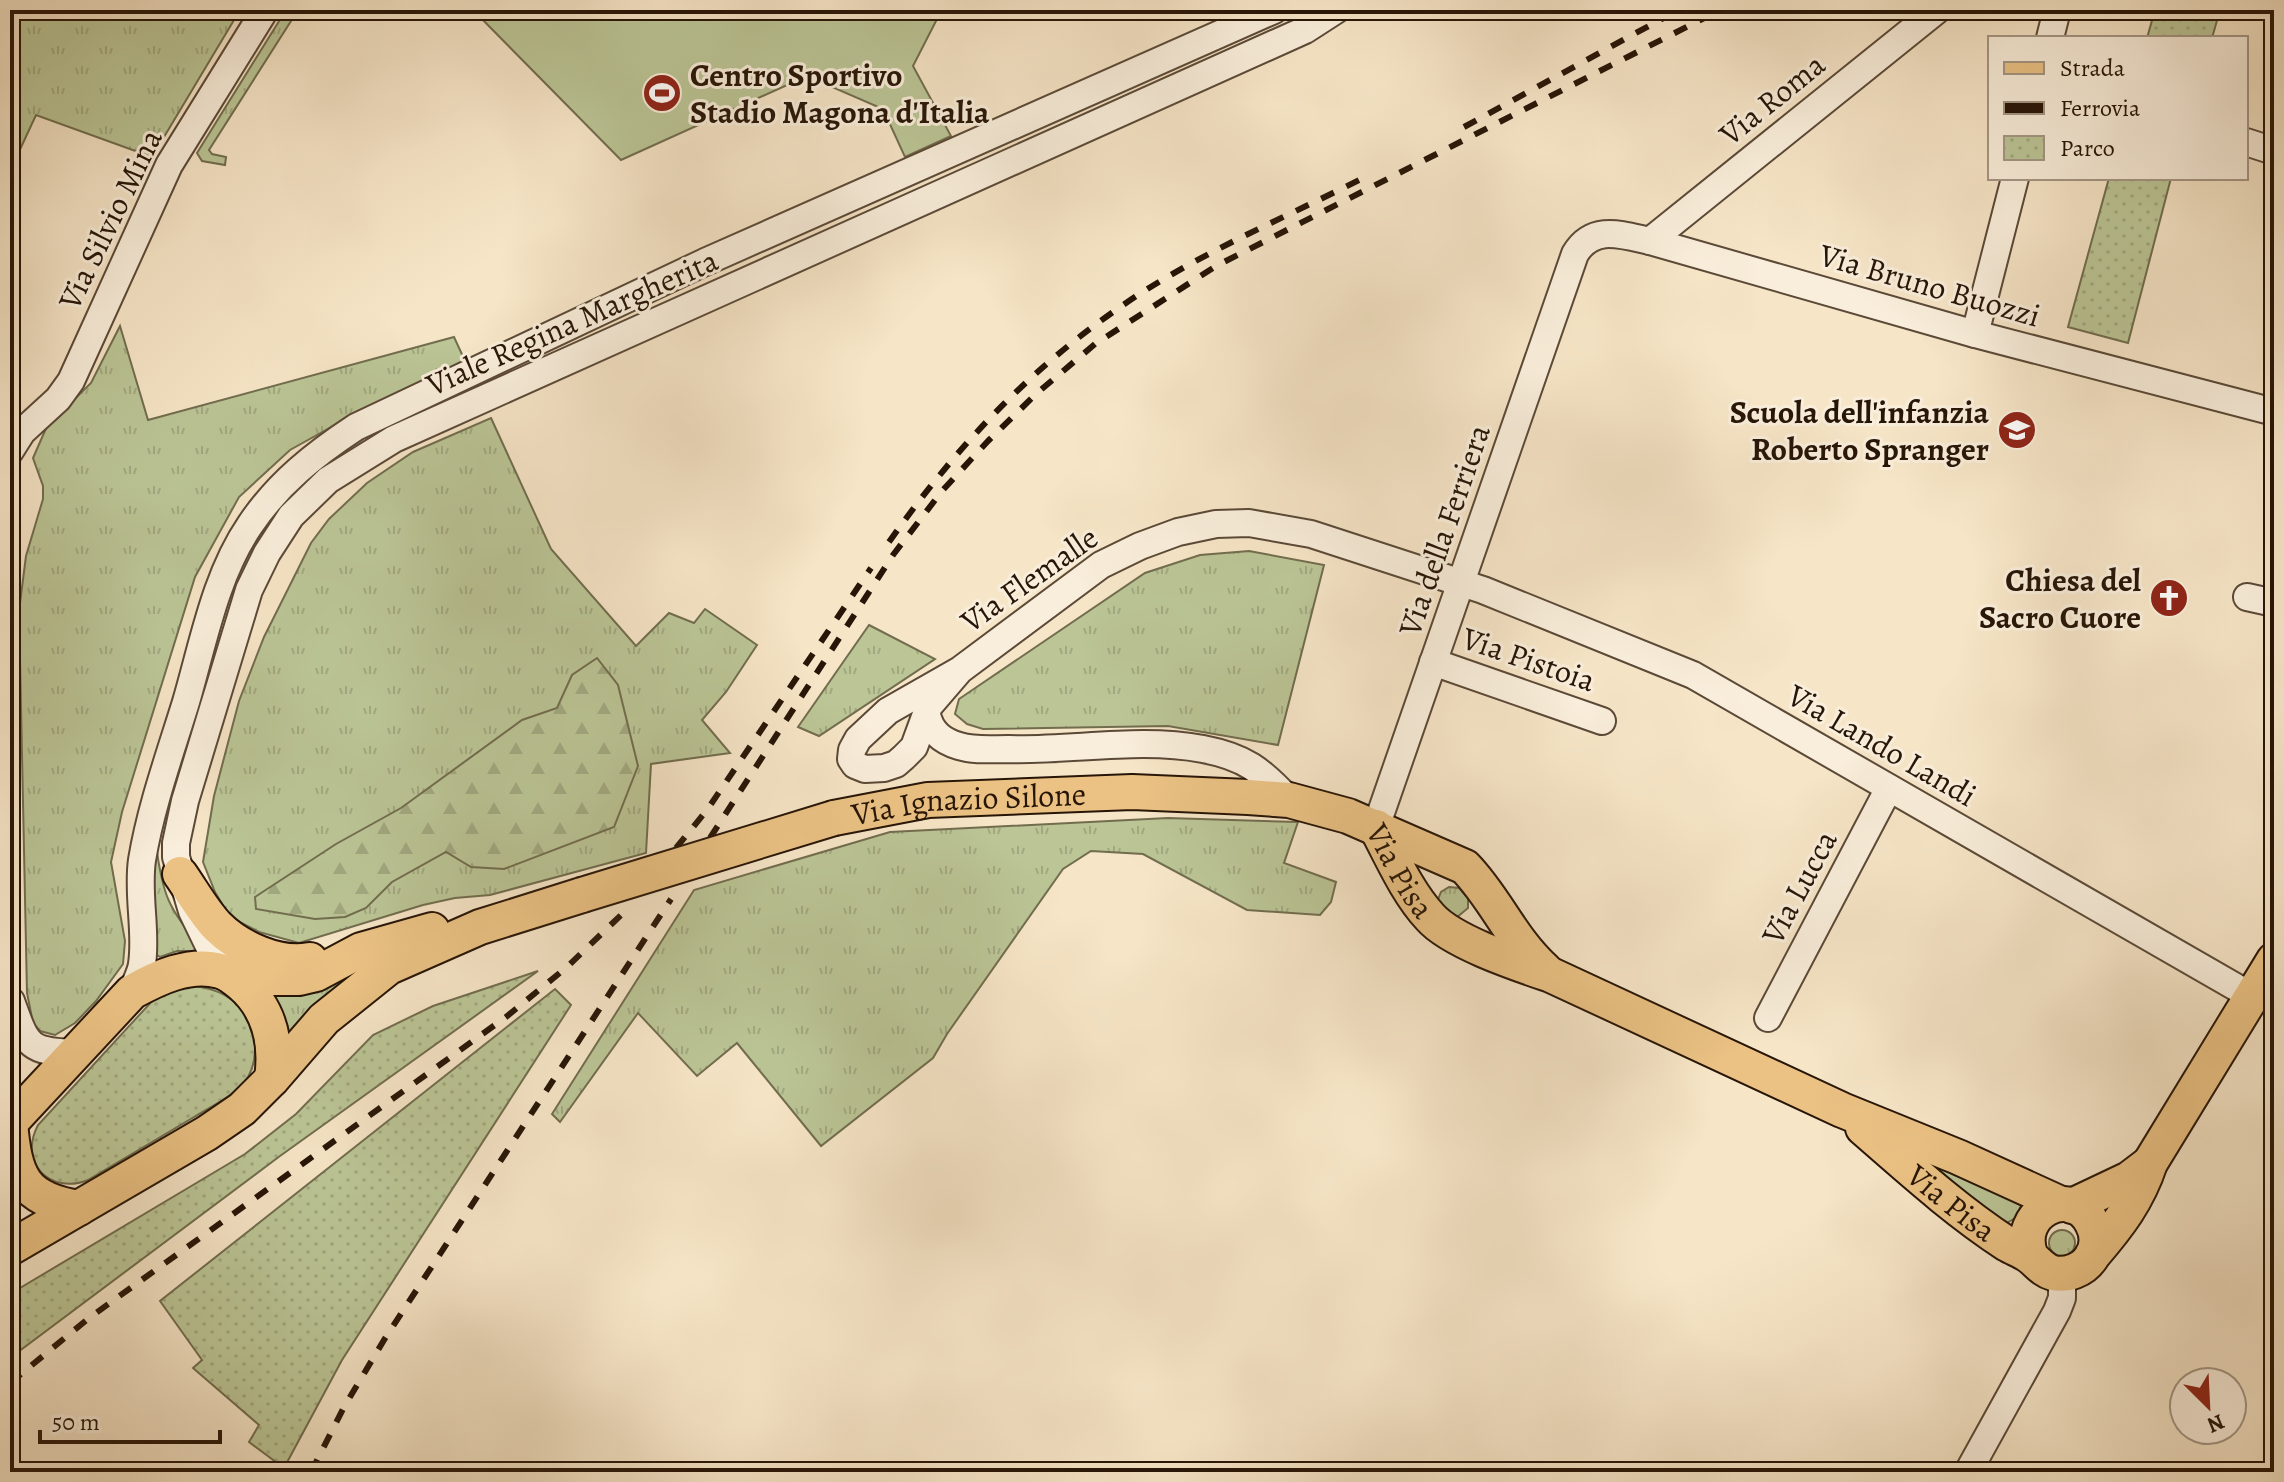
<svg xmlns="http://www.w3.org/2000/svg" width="2284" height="1482" font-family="Alegreya,serif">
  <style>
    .grass { fill: url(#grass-tufts); stroke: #716d4e; stroke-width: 2 }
    .forest { fill: url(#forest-firs); stroke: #716d4e; stroke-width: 2 }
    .park { fill: url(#park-dots); stroke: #716d4e; stroke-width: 2 }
    .pitch { fill: #bbc596; stroke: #716d4e; stroke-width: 2 }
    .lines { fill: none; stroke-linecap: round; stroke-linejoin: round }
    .minor-casing { stroke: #5b4937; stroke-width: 30 }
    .major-casing { stroke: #271507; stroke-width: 38 }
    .minor { stroke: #f9eedb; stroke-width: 26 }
    .major { stroke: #ebc284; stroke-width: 34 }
    .rail { stroke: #271507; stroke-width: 6; stroke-dasharray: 14 14; stroke-linecap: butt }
    .major-bridge-casing { stroke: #271507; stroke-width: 38; stroke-linecap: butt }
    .major-bridge { stroke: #ebc284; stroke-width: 34 }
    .labels { text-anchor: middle; stroke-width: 6; stroke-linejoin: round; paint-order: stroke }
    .poi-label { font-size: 32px; font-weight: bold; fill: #271507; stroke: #f9eedb; text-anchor: end }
    .street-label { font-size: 32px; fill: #271507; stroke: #f9eedb }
  </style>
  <defs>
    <pattern id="grass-tufts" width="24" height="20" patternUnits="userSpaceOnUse" patternTransform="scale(2)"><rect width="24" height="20" fill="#bbc596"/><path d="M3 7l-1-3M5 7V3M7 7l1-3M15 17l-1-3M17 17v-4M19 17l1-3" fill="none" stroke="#a1a880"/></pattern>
    <pattern id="forest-firs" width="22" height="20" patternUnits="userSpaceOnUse" patternTransform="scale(2)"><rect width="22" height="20" fill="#bbc596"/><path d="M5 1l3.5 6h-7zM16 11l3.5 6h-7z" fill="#a1a880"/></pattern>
    <pattern id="park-dots" width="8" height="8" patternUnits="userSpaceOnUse" patternTransform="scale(2)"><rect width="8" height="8" fill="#bbc596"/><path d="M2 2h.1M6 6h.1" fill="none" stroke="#a1a880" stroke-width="1.8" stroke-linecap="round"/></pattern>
  </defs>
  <rect width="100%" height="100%" fill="#f6e5c7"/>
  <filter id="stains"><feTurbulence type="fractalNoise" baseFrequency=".0025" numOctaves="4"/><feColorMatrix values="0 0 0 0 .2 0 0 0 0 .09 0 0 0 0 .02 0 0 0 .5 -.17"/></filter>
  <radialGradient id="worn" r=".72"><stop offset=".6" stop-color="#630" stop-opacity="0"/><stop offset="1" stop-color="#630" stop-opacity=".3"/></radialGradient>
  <!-- grass -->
  <g class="grass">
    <polygon points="10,10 240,10 152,157 36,115 10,171"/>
    <polygon points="286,10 298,10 209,150 212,154 226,157 225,165 202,161 197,153"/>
    <polygon points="120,326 148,420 454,337 466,363 364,409 290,450 239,497 195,577 122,812 111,862 125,941 123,964 96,1001 75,1023 55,1035 40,1031 33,1023 27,993 19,611 26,556 43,499 43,486 33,458 47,426 91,383"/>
    <polygon points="491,418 551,549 636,646 669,613 694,623 705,609 757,645 726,692 702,720 730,753 651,764 646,853 490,895 455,898 423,905 299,943 259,932 230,917 215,892 203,862 214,796 239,701 264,637 311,543 329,519 367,483 413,452"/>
    <polygon points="1249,551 1324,565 1278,745 1168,726 983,729 967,724 955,714 959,699 1145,573 1200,555"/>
    <polygon points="869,625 935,659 819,736 798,727"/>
    <polygon points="1168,818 1298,822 1284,863 1336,882 1331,902 1320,915 1247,910 1143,854 1091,851 1063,869 947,1034 933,1058 821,1146 737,1043 697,1076 638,1013 560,1122 552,1114 694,890 890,832"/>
    <path d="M156,844C162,893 168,909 201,947L200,951H177L160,957L157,955L151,886Z"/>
    <polygon points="1449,887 1459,888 1468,898 1468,908 1456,918 1437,902 1441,892"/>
    <polygon points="349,970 356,975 292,1037 288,1034 283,1016 272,992"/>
    <polygon points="1902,1146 2022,1202 2017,1217 2005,1224"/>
    <circle cx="2062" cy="1243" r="13"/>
  </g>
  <!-- forest -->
  <polygon class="forest" points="597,658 618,685 638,766 614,827 504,869 471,867 446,852 392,882 366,908 345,917 315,919 256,909 255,897 336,844 401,808 522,720 557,708 572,675"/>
  <!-- park -->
  <g class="park">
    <polygon points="2155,10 2220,10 2212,38 2147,38"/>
    <polygon points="2109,178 2171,178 2128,343 2068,327"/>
    <polygon points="538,971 280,1156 10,1358 10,1294 245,1154 296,1114 373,1035 433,1006"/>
    <path d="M193,986C216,988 236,997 248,1019C258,1037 258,1066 244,1083C232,1097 210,1107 194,1117C159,1138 123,1159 88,1180C50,1195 18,1163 38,1125L154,999L179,988Z"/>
    <polygon points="555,989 571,1005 342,1360 284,1468 249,1442 259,1425 193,1368 202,1360 160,1301"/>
  </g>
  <!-- pitch -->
  <polygon class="pitch" points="473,10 953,10 938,17 913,66 951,136 905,157 883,109 807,76 621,160"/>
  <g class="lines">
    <defs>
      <g id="minor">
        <polyline points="2050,38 2057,10"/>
        <polyline points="2246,142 2274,151"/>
        <polyline points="1650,241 1937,10"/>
        <polyline points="1975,334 2015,178"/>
        <polyline points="10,451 22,432 58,399 71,381 169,165 265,10"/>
        <polyline points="2247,597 2274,603"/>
        <polyline points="1433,662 1602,721"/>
        <polyline points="960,670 929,706 914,747 904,757 896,764 884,768 865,769 855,765 851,759 852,750 858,739 888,711 960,670 1101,565 1140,546 1178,532 1216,524 1249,523 1311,534 1483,590 1693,675 2253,997"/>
        <path d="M927,715C931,732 942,741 959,746C975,751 992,749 1008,749C1073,751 1139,737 1203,749C1245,757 1261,770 1289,800"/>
        <path d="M1376,827L1575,254C1593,224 1622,235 1650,241L1975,334L2274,412"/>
        <polyline points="221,971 192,911 176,857 176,843 185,801 249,590 267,553 291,516 328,480 394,439 1305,30 1336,10"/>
        <path d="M132,992C135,983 141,973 142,964C147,932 137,894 142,860C151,806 170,754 186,702C203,644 215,576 250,525C278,483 315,454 356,427L705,262L1274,10"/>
        <path d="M11,1001C27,1045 27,1052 76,1053"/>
        <polyline points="1768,1018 1889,788"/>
        <polyline points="1968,1472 2057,1311 2062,1298 2062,1274"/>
      </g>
      <g id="major">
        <path id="s1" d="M834,818L928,800L1132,792L1248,797L1289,800L1348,816L1465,867C1496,899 1510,938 1545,970"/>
        <path id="s2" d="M1376,827C1392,857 1407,892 1430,917C1452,942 1519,964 1551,975L1842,1110L1958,1157L2061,1204"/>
        <path d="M180,874C192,891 203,911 217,926C239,948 278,966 310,960"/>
        <polyline points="234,978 299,978 316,974 361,950 432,930"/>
        <path d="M10,1123L132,992C157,978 190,962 220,971C228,973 235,979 241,984C270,1009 277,1043 272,1079"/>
        <path d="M10,1123C15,1176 22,1199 79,1208"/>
        <path id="s3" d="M1863,1128C1909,1168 1955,1210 2007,1244C2014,1248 2022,1251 2028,1255C2037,1261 2042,1270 2053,1273C2067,1276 2083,1270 2091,1258C2098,1247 2098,1234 2092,1223C2072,1183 2013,1212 2031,1257"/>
        <polyline points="2072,1206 2129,1179 2150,1163"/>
        <polyline points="10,1248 207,1133 242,1109 272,1079 324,1019 389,967 480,927 582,895"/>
        <path d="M2092,1256C2118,1226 2138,1200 2150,1163L2274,960"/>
      </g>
    </defs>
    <!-- minor casing -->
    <use href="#minor" class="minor-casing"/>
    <!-- major casing -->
    <use href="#major" class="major-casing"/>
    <!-- minor -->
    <use href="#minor" class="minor"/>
    <!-- major -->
    <use href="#major" class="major"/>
    <!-- rail -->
    <g class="rail">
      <polyline points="1464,127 1678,10"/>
      <path d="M889,542C956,447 1030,368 1126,303C1201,252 1287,217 1367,176"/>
      <polyline points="710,838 893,555 942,491 988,441 1036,394 1095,344 1216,266 1720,10"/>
      <polyline points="676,848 707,810 871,568"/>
      <polyline points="10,1383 89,1318 506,1017 567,967 621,915"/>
      <polyline points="311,1472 344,1407 384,1340 671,899"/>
    </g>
    <defs>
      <polyline id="major-bridge" points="582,895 834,818"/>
    </defs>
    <!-- major-bridge casing -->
    <use href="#major-bridge" class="major-bridge-casing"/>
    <!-- major-bridge -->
    <use href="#major-bridge" class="major-bridge"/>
  </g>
  <!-- icons -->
  <defs>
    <symbol id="stadium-disc" viewBox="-11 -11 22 22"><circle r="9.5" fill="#8f2418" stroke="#f9eedb"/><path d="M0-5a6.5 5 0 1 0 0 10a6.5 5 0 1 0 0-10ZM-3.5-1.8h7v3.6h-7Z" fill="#fff"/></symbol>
    <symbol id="school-disc" viewBox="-11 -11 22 22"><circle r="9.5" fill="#8f2418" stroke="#f9eedb"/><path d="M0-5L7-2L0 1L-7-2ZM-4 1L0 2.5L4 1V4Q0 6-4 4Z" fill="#fff"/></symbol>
    <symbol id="church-disc" viewBox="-11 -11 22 22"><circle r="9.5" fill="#8f2418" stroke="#f9eedb"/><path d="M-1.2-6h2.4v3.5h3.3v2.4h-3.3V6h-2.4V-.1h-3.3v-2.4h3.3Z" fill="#fff"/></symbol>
  </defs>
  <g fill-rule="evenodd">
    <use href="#stadium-disc" x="640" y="71" width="44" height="44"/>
    <use href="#school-disc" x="1995" y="408" width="44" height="44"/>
    <use href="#church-disc" x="2147" y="576" width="44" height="44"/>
  </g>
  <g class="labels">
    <!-- poi labels -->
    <g class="poi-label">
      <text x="690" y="86" text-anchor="start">Centro Sportivo<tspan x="690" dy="37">Stadio Magona d'Italia</tspan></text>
      <text x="1989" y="423">Scuola dell'infanzia<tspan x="1989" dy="37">Roberto Spranger</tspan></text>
      <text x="2141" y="591">Chiesa del<tspan x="2141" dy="37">Sacro Cuore</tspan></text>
    </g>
    <!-- street labels -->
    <g class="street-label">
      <text transform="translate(1772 99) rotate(-39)" y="11">Via Roma</text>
      <text transform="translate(110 219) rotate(-64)" y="11">Via Silvio Mina</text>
      <text transform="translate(1930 285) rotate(16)" y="11">Via Bruno Buozzi</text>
      <text transform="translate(572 322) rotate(-24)" y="11">Viale Regina Margherita</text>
      <text transform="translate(1444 530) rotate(-71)" y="11">Via della Ferriera</text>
      <text transform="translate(1029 579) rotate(-35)" y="11">Via Flemalle</text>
      <text transform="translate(1529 659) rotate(19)" y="11">Via Pistoia</text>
      <text transform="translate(1882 745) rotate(30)" y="11">Via Lando Landi</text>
      <text dy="11" stroke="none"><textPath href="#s1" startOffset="136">Via Ignazio Silone</textPath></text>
      <text dy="11" stroke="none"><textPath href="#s2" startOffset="50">Via Pisa</textPath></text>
      <text transform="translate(1799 887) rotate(-62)" y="11">Via Lucca</text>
      <text dy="11" stroke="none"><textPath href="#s3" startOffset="116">Via Pisa</textPath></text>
    </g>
  </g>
  <!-- margin -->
  <rect width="2284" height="1482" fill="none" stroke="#f6e5c7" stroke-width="40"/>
  <rect x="12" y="12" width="2260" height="1458" fill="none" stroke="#271507" stroke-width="4"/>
  <rect x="20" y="20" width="2244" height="1442" fill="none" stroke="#271507" stroke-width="2"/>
  <!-- legend -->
  <rect x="1988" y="36" width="260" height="144" fill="#f9eedb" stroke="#a59786" stroke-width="2"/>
  <rect x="2004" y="62" width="40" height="12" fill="#ebc284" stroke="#a59786" stroke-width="2"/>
  <text x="2060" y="76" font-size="24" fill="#271507">Strada</text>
  <rect x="2004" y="102" width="40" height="12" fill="#271507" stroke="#a59786" stroke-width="2"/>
  <text x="2060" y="116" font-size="24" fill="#271507">Ferrovia</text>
  <rect x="2004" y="136" width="40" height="24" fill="url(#park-dots)" stroke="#a59786" stroke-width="2"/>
  <text x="2060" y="156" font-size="24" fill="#271507">Parco</text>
  <!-- north arrow -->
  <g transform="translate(2208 1406) rotate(156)"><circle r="38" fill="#f9eedb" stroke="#a59786" stroke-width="2"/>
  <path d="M0-6L14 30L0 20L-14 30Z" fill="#8f2418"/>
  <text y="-12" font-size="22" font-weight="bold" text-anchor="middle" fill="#271507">N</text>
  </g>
  <!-- scale -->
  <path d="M40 1430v12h180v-12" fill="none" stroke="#271507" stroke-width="4"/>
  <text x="52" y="1430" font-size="24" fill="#271507" stroke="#f9eedb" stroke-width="6" paint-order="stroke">50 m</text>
  <rect width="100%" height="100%" filter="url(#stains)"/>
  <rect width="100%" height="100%" fill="url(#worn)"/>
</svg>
